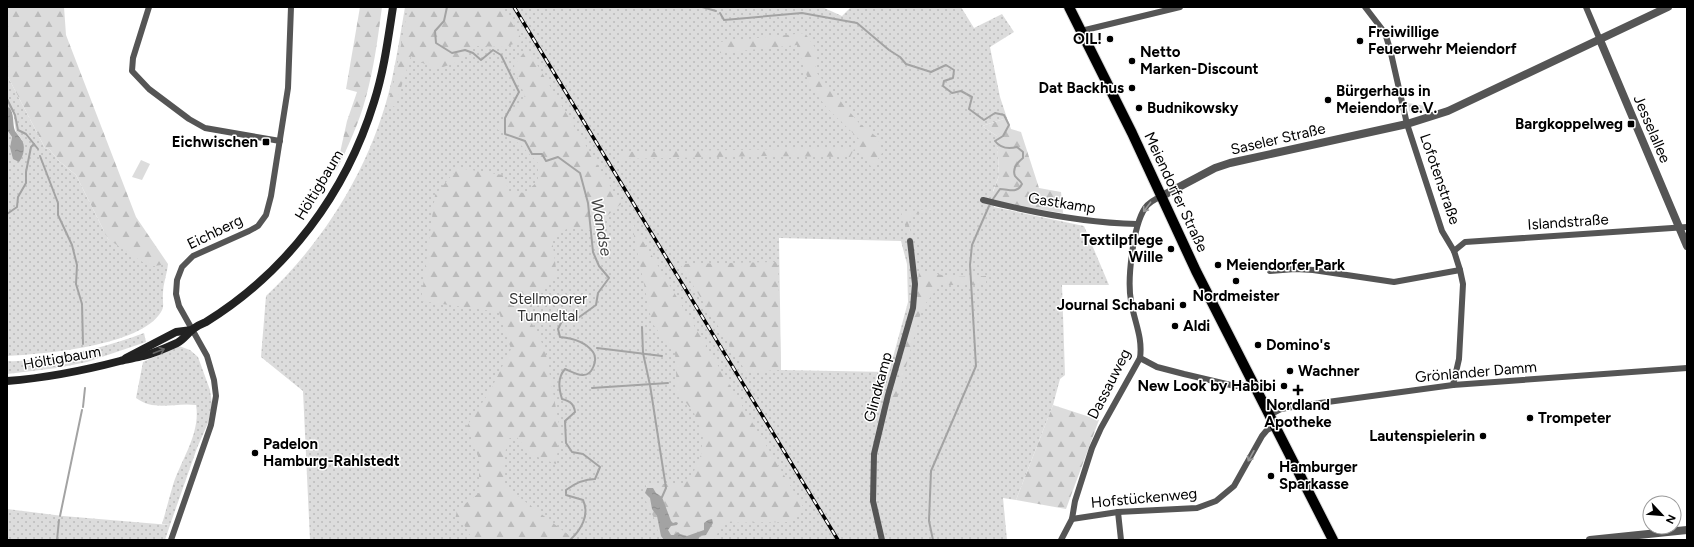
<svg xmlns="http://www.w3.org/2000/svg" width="1694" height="547" font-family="Figtree,sans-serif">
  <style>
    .green { fill: url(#green-dots); fill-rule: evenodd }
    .forest { fill: url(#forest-firs) }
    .pitch { fill: #dcdcdc }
    .water { fill: url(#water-ripples) }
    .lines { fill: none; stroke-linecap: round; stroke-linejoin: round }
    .stream { stroke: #a3a3a3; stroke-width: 2 }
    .primary-casing { stroke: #dbdbdb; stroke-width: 12 }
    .minor { stroke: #555; stroke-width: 6 }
    .tertiary { stroke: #555; stroke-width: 8 }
    .secondary { stroke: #222; stroke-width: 8 }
    .primary { stroke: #000; stroke-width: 10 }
    .rail-casing { stroke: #000; stroke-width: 3.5 }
    .rail { stroke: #fff; stroke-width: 2; stroke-dasharray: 6; stroke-linecap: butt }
    .oneway { stroke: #999 }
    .oneway2 { stroke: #646464 }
    .poi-dot { fill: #000; stroke: #fff; stroke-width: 1.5 }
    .labels { text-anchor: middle; stroke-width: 3; stroke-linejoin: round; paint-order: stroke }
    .poi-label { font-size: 15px; font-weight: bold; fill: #000; stroke: #fff; text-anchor: start }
    .street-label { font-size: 15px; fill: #000; stroke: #fff }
    .park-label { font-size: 15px; fill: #333; stroke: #fff }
    .water-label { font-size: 16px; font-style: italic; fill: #444; stroke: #fff }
  </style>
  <defs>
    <pattern id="green-dots" width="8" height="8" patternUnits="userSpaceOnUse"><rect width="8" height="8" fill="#dcdcdc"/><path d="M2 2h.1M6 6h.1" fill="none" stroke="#bbb" stroke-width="1.8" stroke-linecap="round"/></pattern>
    <pattern id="forest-firs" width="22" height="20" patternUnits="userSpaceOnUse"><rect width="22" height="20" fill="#dcdcdc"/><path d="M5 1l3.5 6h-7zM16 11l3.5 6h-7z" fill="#bbb"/></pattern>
    <pattern id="water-ripples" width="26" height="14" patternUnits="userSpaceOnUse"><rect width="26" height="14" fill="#a3a3a3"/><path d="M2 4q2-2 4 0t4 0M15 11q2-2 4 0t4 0" fill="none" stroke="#8b8b8b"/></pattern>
  </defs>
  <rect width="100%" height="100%" fill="#fff"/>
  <!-- green -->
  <g class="green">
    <path d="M405,7H822L842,16L851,7H961L974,28L1002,14L1014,32L990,47L1000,97L1007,118L982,126L997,136L999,176L993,191L994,207L1084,226L1109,285H1062L1065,375L1060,379L1053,405L1016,500L1003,498L1007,540H310L303,391L261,357L266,296C327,239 374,161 392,79C397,55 401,31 405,7ZM779,238L901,241L907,264L908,302L889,372L781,370Z"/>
    <path d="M7,75L45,148L49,149L59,161L76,175L108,239L165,264H168C167,274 163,284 163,294C162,301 165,306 161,312C141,346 44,354 7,356V130L12,137L10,147L22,140L16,132L13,112L9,108L7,109Z"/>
    <polygon points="1408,103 1426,106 1429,110 1413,114 1409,111"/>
    <path d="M144,333L146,342L87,362L57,368L7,374V361C22,362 36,359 50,357C83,352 113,345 144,333Z"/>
    <path d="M179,346L190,350L198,357L210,390L212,404L208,423L197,448L170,525L162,524C166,511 169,498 173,485C181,460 201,433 196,405C175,402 155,412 136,398L143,362Z"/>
    <polygon points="7,509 63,516 170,525 165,540 7,540"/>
  </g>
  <!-- forest -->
  <g class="forest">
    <polygon points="7,7 64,7 66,35 136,217 168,264 154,266 147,265 108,239 76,175 59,161 49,149 45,148 7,75"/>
    <path d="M360,7H382C378,37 374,68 366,97C359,123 348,147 336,171L347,121L357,92L346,89Z"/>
    <polygon points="408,7 502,7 523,41 504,47 475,46 457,62 435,70 411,56 395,107 388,103 395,78"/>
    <polygon points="805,33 816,49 816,72 859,123 878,138 882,153 872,168 863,155 854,149 850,157 768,156 621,159 619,152 840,148 854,149 859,139 827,108 810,86 797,45 720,53 720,42"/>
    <polygon points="527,48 621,204 590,230 568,228 552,239 557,276 533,297 530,320 545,349 560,430 556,464 530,454 516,436 508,439 503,464 505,486 575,540 473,540 463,523 455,520 457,510 479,493 479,459 467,426 490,391 511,349 499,312 421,301 435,195 458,168 503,175 509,191 525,193 538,181 538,163 520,144 497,129 525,96 513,67"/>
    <polygon points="1007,118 1011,129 1021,132 1039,188 1061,192 1063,213 1016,206 990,200 999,176 997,136 982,126"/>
    <polygon points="938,208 907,217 912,238 908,236 901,212"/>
    <polygon points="631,221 805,510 788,522 723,523 714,540 660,540 655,520 643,495 644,488 647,484 672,484 681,485 687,481 694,471 701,455 703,436 694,413 677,391 675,353 652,323"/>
    <polygon points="778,262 781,370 746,372 680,264"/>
    <polygon points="919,270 951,277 986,276 986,285 940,285 922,308 896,403 889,406 916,308"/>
    <polygon points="1053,405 1099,420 1066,509 1016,500"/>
  </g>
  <!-- pitch -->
  <polygon class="pitch" points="141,160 150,164 142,180 132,177"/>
  <!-- water -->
  <g class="water">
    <path d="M9,107C15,114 12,123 15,131C17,134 19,136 21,139C26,145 24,156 19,162L13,159L10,147L12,137L7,130V109Z"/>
    <polygon points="647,488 653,488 656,493 662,497 671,521 673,523 676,522 678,523 677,525 671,526 668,530 671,535 674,535 678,532 680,534 687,536 704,530 704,523 708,520 712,519 713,523 706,535 700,536 698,540 664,540 661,536 657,516 652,509 650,498 645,493"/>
  </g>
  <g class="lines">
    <!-- stream -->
    <g class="stream">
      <path d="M447,7L444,21L435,31L436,43L452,53L465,50L473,53L481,60L493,50L501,55L519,92L505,118V134L525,141L532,154H542L546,161L558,157L580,173L588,203L593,252L599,266L609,278L598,293L596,305L578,318L565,315L558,329L560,337C571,338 585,341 593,352C598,359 593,376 582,375C577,375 570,371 565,369C557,378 559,389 562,399C570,401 574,404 575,412L565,421L566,443L572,452L583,454L600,467L595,479C585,479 574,484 566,490V495L583,500C590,515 581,530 570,540"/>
      <polyline points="702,7 716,11"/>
      <path d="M720,13L724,20L802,13L857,23L889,50L900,57L906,64L931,72L946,65L954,70L953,78L944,81L943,86L952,93L961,91L972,97L969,109L984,120L995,113L1004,115L1009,125L1003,136L995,141C1001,149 1009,149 1017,147L1023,152V158C1018,162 1012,169 1015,176C1017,179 1021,181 1022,184C1017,194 1009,189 1000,189L993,199"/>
      <polyline points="7,99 15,115 18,130 26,134 38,149"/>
      <polyline points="40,156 58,203 58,215 72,245 77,265 76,284 82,304 83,344"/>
      <polyline points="7,214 17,207 18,197 26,183 26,172 31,147 34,144"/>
      <polyline points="642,327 643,353 650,385 666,488 662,497"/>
      <polyline points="597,348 662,356"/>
      <polyline points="592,388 668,383"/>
      <polyline points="83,407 85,388"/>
      <polyline points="60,516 82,410"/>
      <polyline points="57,540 59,520"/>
      <polyline points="933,540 929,521 931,471 976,366 970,265 972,245 989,206"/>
    </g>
    <defs>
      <polyline id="primary" points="1069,7 1132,133 1196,271 1333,540"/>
    </defs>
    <!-- primary casing -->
    <use href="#primary" class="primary-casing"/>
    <!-- minor -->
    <g class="minor">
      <polyline points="149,7 133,58 132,71 149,89 189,119 205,128 280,141"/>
      <polyline points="1365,7 1385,33 1390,49 1407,124 1442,231 1454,251 1460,270 1463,284 1459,359 1453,385"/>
      <polyline points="1586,7 1600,40"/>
      <polyline points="1081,31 1180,7"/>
      <path d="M983,200C1034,213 1085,223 1137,224"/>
      <polyline points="1454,251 1465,242 1687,227"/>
      <polyline points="1270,271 1295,269 1313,270 1394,282 1460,270"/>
      <polyline points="1140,358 1157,367 1184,374 1235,386 1254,384"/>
      <polyline points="1269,415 1281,409 1298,406 1453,385 1687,368"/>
      <polyline points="1118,512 1121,540"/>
      <polyline points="1072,519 1118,512 1197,508 1216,501 1234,486 1262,436 1267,430 1275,426"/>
      <polyline points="171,540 211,425 216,396 214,380 207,356 179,306 176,294 177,280 182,267 193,256 249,231 258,226 266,215 271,196 288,88 291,7"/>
      <polyline points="882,540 873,501 874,454 888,395 913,308 915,284 910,241"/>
      <path d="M1061,540L1072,519L1075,501L1092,448L1101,428L1140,358C1143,337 1134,321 1131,301C1127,280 1133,226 1145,208C1149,202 1155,199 1162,196"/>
    </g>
    <!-- tertiary -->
    <g class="tertiary">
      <polyline points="1600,40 1687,246"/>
      <polyline points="1162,196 1215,168 1230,163 1407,124 1448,111 1668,7"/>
      <polyline points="1590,540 1687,530"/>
    </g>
    <!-- secondary -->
    <g class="secondary">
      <polyline points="126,358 176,332 192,330"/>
      <path d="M7,381C46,378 82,371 120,361C127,359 136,358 143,356C155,353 166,348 177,343C183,340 187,334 193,329C197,326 201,324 206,322C287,272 346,193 374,102C384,71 388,39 393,7"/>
    </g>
    <!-- primary -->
    <use href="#primary" class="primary"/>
    <defs>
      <polyline id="rail" points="514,7 838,540"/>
    </defs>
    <!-- rail casing -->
    <use href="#rail" class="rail-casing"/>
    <!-- rail -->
    <use href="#rail" class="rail"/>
  </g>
  <!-- one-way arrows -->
  <defs><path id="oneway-shaft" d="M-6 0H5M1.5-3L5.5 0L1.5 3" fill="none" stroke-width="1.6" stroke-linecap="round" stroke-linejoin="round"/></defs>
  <g class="oneway">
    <use href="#oneway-shaft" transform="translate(1147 207) rotate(127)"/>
    <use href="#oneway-shaft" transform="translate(1251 456) rotate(119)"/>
  </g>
  <use class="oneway2" href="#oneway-shaft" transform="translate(159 351) rotate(-21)"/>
  <!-- markers -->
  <g class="poi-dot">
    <circle cx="1110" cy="39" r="4"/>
    <circle cx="1360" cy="41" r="4"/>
    <circle cx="1132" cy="61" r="4"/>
    <circle cx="1132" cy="88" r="4"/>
    <circle cx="1328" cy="100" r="4"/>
    <circle cx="1139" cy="108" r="4"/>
    <rect x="1627" y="120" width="8" height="8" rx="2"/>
    <rect x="262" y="138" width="8" height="8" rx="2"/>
    <circle cx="1171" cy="249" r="4"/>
    <circle cx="1218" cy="265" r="4"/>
    <circle cx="1236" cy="281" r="4"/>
    <circle cx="1183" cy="305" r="4"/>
    <circle cx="1175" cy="326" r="4"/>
    <circle cx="1258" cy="345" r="4"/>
    <circle cx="1290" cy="371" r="4"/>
    <circle cx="1284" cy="386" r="4"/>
    <path d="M1296 384h4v4h4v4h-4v4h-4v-4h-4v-4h4z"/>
    <circle cx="1530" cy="418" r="4"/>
    <circle cx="1483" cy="436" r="4"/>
    <circle cx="255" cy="453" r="4"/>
    <circle cx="1271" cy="476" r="4"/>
  </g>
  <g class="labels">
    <!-- poi labels -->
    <g class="poi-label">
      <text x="1368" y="37">Freiwillige<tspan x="1368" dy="17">Feuerwehr Meiendorf</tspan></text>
      <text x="1102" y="44" text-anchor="end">OIL!</text>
      <text x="1140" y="57">Netto<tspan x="1140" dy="17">Marken-Discount</tspan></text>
      <text x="1124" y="93" text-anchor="end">Dat Backhus</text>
      <text x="1336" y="96">Bürgerhaus in<tspan x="1336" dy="17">Meiendorf e.V.</tspan></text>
      <text x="1147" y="113">Budnikowsky</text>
      <text x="1623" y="129" text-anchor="end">Bargkoppelweg</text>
      <text x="258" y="147" text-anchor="end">Eichwischen</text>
      <text x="1163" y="245" text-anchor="end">Textilpflege<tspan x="1163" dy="17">Wille</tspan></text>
      <text x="1226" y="270">Meiendorfer Park</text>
      <text x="1236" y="301" text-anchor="middle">Nordmeister</text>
      <text x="1175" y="310" text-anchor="end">Journal Schabani</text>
      <text x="1183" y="331">Aldi</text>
      <text x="1266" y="350">Domino's</text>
      <text x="1298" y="376">Wachner</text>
      <text x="1276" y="391" text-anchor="end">New Look by Habibi</text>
      <text x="1298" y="410" text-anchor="middle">Nordland<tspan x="1298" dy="17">Apotheke</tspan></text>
      <text x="1538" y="423">Trompeter</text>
      <text x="1475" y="441" text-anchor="end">Lautenspielerin</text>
      <text x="263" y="449">Padelon<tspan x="263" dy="17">Hamburg-Rahlstedt</tspan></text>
      <text x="1279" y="472">Hamburger<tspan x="1279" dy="17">Sparkasse</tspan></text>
    </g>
    <!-- street labels -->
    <g class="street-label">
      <text transform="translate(1652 129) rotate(67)" y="5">Jesselallee</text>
      <text transform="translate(1278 139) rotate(-13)" y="5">Saseler Straße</text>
      <text transform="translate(1440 179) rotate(71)" y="5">Lofotenstraße</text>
      <text transform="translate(319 185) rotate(-59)" y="5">Höltigbaum</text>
      <text transform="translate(1176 192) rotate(65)" y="5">Meiendorfer Straße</text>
      <text transform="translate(1062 203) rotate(9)" y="5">Gastkamp</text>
      <text transform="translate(1568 222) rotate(-4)" y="5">Islandstraße</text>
      <text transform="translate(215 232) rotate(-26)" y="5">Eichberg</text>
      <text transform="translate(62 358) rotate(-10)" y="5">Höltigbaum</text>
      <text transform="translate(1476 372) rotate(-5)" y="5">Grönlander Damm</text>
      <text transform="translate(1109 384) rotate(-63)" y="5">Dassauweg</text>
      <text transform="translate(878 387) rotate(-75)" y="5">Glindkamp</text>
      <text transform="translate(1144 498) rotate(-5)" y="5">Hofstückenweg</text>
    </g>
    <!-- park labels -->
    <g class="park-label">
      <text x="548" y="304">Stellmoorer<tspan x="548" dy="17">Tunneltal</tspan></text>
    </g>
    <!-- water labels -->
    <g class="water-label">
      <text transform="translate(602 227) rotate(80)" y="6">Wandse</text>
    </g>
  </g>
  <!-- border -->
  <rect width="1694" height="547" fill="none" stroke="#000000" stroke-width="16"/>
  <!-- north arrow -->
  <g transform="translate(1662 515) rotate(116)"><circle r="19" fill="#ffffff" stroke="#999999"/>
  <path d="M0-3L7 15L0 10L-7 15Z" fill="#000000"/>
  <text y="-6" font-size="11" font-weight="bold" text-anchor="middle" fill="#000000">N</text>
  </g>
</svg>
